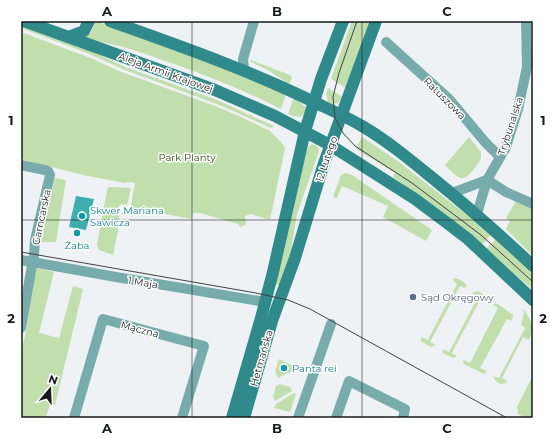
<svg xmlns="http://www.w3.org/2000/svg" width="554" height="439" font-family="Montserrat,sans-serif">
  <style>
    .green { fill: #c1dead }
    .water { fill: #3facad }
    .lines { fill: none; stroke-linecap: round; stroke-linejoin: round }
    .street { stroke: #78acac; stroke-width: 10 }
    .secondary { stroke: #30898a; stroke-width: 12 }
    .tram { stroke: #404244; stroke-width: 1 }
    .grid { fill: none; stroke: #181a1b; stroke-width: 1; stroke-opacity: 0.55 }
    .culture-dot { fill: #0f9aa8; stroke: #fff; stroke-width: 1.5 }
    .service-dot { fill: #5c6f8a; stroke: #fff; stroke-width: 1.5 }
    .labels { text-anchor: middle; stroke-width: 3; stroke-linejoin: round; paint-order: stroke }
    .street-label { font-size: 10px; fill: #181a1b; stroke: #fff }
    .park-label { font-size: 10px; fill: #29470c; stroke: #fff }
    .culture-label { font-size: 10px; fill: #0d838f; stroke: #fff; text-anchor: start }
    .service-label { font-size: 10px; fill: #4e5e75; stroke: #fff; text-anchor: start }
    .neatline { fill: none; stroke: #181a1b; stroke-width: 1.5 }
    .grid-label { font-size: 13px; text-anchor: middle; font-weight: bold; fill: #181a1b }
  </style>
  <rect width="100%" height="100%" fill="#eef2f5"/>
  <!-- green -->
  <g class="green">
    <polygon points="352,21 370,21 346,88 331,79"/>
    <path d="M98,22L215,64L286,94L281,109C232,84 179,65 127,48C113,44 99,43 85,37L91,33L95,23Z"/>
    <polygon points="21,25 87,49 125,67 217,100 274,126 271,128 222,106 125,70 87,53 21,28"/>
    <polygon points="21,32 93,59 119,71 215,106 241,117 270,131 280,141 285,148 270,220 251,214 245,216 246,224 241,227 238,224 200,213 193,213 192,219 155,212 154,215 130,211 135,183 129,182 125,183 83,175 21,159"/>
    <polygon points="248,59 290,75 292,78 289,84 268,70 253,63"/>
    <polygon points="328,88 343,97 338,103 332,104 328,102 326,94"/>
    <path d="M294,97L306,108C305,119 297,118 288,114Z"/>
    <polygon points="362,137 399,162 459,209 493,232 482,245 426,200 393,177 395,173 356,149"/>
    <path d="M469,137L481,152V158C478,164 468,180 461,178C455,176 449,169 445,165Z"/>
    <polygon points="312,144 317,146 319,151 297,214 290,256 280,284 277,285 276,284 305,154 309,146"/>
    <polygon points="346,173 352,175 432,230 426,241 383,217 388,206 342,186 337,198 333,197 341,175"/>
    <polygon points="55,178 66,180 56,242 40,242"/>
    <polygon points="109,187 131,188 127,205 122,204 119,206 118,212 120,221 113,255 99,250 97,245 107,190"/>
    <polygon points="516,201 533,209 533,256 506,229 510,221 506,218"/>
    <polygon points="498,237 533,271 533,290 486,249"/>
    <polygon points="35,268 54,272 39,333 59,338 73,286 83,289 55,405 50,404 46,418 21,418 21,353 26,331"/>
    <path d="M454,278C459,279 464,281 467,286L465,288L460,286L430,342L436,345L431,347L421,341V337L428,340L457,284L452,280Z"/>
    <polygon points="478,291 486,296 486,301 481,298 452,353 457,356 453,358 443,353 443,349 449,352 478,297 472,293 474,292"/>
    <polygon points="495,303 498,304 513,315 512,321 507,319 480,368 487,371 484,374 464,364 463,362 464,360 470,363 498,308 493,305"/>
    <path d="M522,308C531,318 535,328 529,340L523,337L502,378L508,381C501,387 496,383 493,376L499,378L525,328L521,325L524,313Z"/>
    <polygon points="279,359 298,368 278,378 275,371"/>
    <polygon points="533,375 533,418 526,418 518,414 517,407"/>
    <polygon points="280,384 290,387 292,391 275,401 273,396 276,386"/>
    <polygon points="294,393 296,394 290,412 274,408 276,404"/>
  </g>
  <!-- water -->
  <polygon class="water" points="76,196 94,199 86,230 69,227"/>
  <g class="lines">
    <!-- street -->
    <g class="street">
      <polyline points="386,42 449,99 485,142 500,157"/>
      <polyline points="244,70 243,59 254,21"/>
      <polyline points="21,165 45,170 48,171 50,175 35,240 34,254 21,328"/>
      <polyline points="487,180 506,192 533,204"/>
      <polyline points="452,193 487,180"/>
      <polyline points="477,214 487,180 506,147 518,109 527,67 526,21"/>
      <polyline points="21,260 116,277 265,302"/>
      <polyline points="74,418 103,319 204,346 182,418"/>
      <polyline points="298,418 331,324"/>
      <polyline points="336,418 349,381 405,409 403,418"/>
    </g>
    <!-- secondary -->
    <g class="secondary">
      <polyline points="24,21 215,90 275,116 330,145 415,199 451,226 468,239 533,300"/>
      <path d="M110,21C180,46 249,70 316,103C331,110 347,117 362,126C386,140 408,158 430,176C466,205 500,235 533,266"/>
      <polyline points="68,37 84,31 89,21"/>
      <polyline points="232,418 261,318 273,272 305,131 321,79 343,21"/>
      <polyline points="244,418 272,321 295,258 324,163 376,21"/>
    </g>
    <!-- tram -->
    <g class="tram">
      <polyline points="357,21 339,73 333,97 335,118 343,133 355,146 412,183 481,235 533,282"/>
      <polyline points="21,252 256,293 288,300 310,309 507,418"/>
    </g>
  </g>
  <!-- grid -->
  <path class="grid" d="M192,21V418M362,21V418M21,220H533"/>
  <!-- markers -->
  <g class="culture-dot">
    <circle cx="82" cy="216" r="4"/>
    <circle cx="77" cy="233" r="4"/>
    <circle cx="284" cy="368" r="4"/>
  </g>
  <circle class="service-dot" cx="413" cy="297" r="4"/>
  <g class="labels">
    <!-- street labels -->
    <g class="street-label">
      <text transform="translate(166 72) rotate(20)" y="4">Aleja Armii Krajowej</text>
      <text transform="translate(445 98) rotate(45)" y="4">Ratuszowa</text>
      <text transform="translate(510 126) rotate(-72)" y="4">Trybunalska</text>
      <text transform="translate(326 159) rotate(-71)" y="4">12 Lutego</text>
      <text transform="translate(41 217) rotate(-78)" y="4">Garncarska</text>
      <text transform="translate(143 282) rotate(9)" y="4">1 Maja</text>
      <text transform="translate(140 329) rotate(15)" y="4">Mączna</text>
      <text transform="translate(261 358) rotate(-74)" y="4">Hetmańska</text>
    </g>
    <!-- park labels -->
    <g class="park-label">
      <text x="187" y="161">Park Planty</text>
    </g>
    <!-- culture labels -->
    <g class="culture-label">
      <text x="90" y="214">Skwer Mariana<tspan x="90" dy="12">Sawicza</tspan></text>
      <text x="77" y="249" text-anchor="middle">Żaba</text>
      <text x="292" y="372">Panta rei</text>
    </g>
    <!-- service labels -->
    <g class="service-label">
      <text x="421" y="301">Sąd Okręgowy</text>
    </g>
  </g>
  <!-- border -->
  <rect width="554" height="439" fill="none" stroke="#ffffff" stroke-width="44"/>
  <!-- north arrow -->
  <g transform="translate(50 389) rotate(19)" stroke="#ffffff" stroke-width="3" paint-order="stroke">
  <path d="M0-3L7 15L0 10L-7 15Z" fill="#181a1b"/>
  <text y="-6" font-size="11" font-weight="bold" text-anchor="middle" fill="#181a1b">N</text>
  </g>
  <rect x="22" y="22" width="510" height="395" class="neatline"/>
  <g class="grid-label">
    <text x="107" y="16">A</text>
    <text x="277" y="16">B</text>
    <text x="447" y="16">C</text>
    <text x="11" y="125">1</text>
    <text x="543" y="125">1</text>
    <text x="11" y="323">2</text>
    <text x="543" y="323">2</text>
    <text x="107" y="433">A</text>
    <text x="277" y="433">B</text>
    <text x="447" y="433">C</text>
  </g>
</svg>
